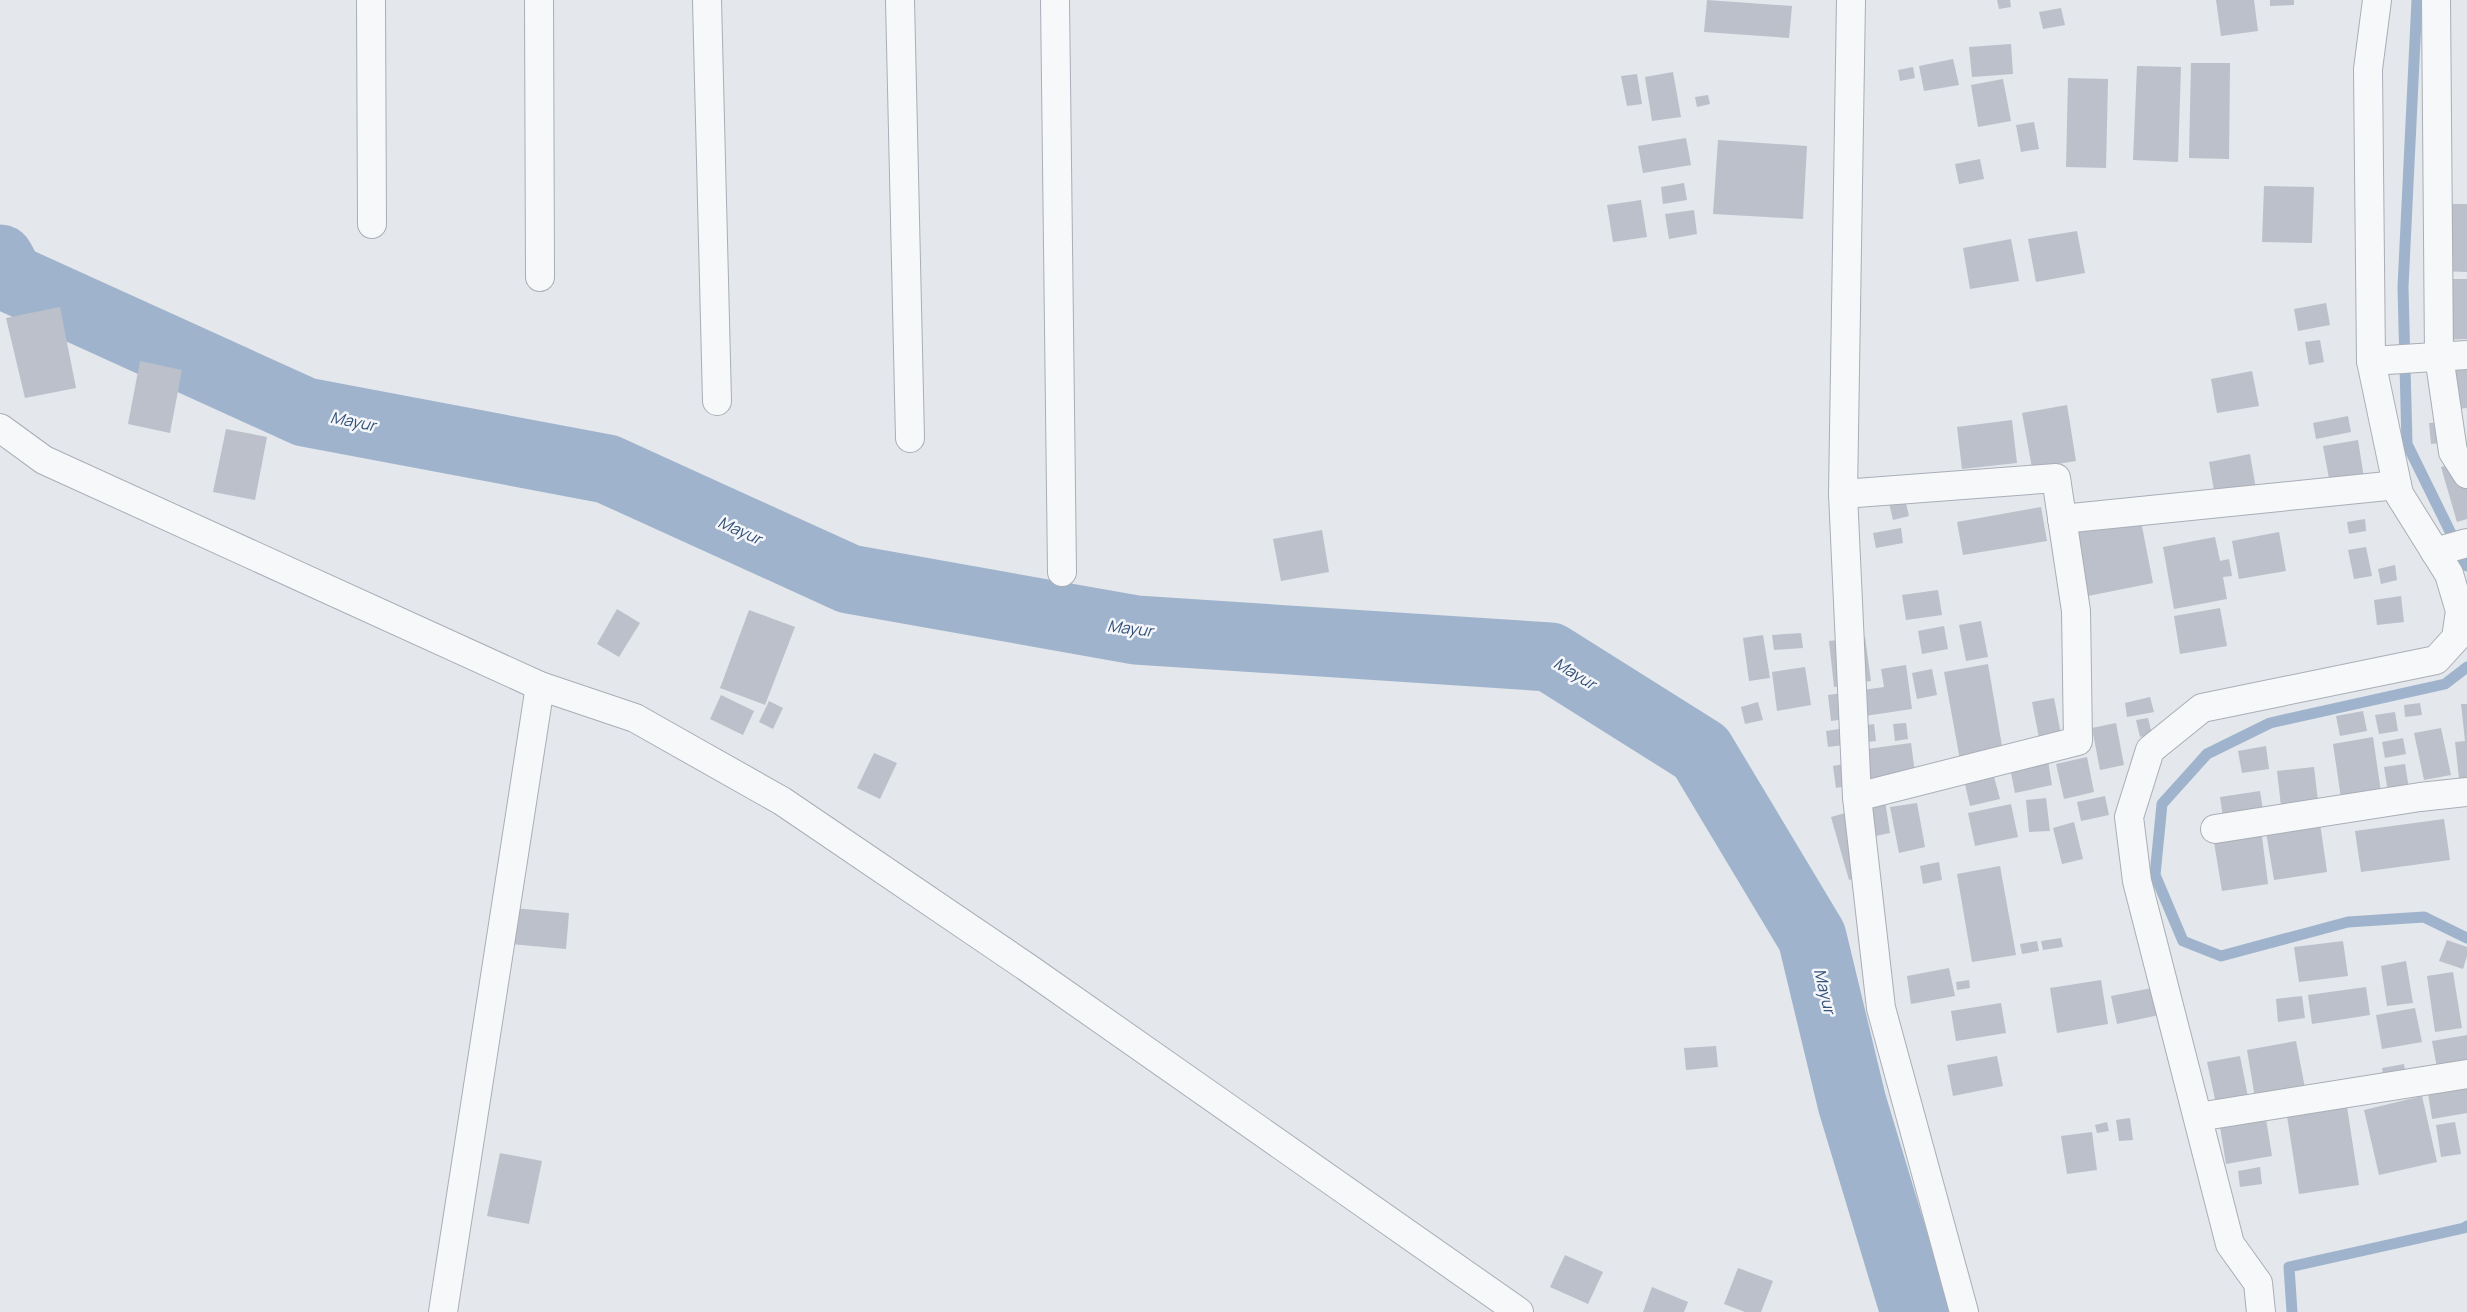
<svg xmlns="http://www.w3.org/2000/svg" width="2467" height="1312" font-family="Manrope,sans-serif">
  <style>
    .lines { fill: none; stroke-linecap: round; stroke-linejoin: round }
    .stream { stroke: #9fb4cc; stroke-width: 11 }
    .river { stroke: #9fb4cc; stroke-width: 69 }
    .building { fill: #bbc0ca }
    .minor-casing { stroke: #a9aeb7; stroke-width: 30 }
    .minor { stroke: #f7f8fa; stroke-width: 28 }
    .labels { text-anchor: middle; stroke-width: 5; stroke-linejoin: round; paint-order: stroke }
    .water-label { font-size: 16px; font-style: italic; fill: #34527a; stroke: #f4f6f9 }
  </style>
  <rect width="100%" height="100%" fill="#e4e7ec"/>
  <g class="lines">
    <!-- stream -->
    <g class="stream">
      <polyline points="2417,0 2403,287 2407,444 2467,566"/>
      <polyline points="2467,667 2445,684 2270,723 2207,754 2162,804 2155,875 2183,941 2221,956 2348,922 2424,917 2467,938"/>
      <polyline points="2292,1312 2289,1267 2464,1228 2467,1226"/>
    </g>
    <!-- river -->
    <polyline class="river" points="0,259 10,278 305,412 607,469 849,579 1136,630 1550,657 1701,752 1812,937 1852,1103 1915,1312"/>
  </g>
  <!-- building -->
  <g class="building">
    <polygon points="1707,0 1792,6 1789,38 1704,32"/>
    <polygon points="1997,0 2010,0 2011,7 1999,9"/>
    <polygon points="2216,0 2254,0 2258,31 2221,36"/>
    <polygon points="2270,0 2294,0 2294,5 2270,6"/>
    <polygon points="2061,8 2065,25 2043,29 2039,12"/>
    <polygon points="2011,44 2013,74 1972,77 1969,47"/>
    <polygon points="1953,59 1959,85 1924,91 1919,66"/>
    <polygon points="2191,63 2230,63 2229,159 2189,158"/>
    <polygon points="2137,66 2181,67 2178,162 2133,160"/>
    <polygon points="1913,67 1915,78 1900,81 1898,70"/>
    <polygon points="1673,72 1681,117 1652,121 1645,77"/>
    <polygon points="1637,74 1642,104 1627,106 1621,76"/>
    <polygon points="2068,78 2108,79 2106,168 2066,167"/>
    <polygon points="2003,79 2011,121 1978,127 1971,85"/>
    <polygon points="1708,95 1710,104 1697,107 1695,97"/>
    <polygon points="2034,122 2039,149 2021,152 2016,125"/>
    <polygon points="1686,138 1691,165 1643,173 1638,146"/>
    <polygon points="1718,140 1807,146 1803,219 1713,214"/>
    <polygon points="1980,159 1984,179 1959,184 1955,164"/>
    <polygon points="1684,183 1687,200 1663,204 1661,187"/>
    <polygon points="2264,186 2314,187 2312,243 2262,242"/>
    <polygon points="1641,200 1647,237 1613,242 1607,205"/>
    <polygon points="2441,204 2467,204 2467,272 2439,271"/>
    <polygon points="1694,210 1697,234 1669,239 1665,214"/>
    <polygon points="2077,231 2085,273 2036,282 2028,239"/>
    <polygon points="2011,239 2019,281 1970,289 1963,248"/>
    <polygon points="2437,279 2467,279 2467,339 2438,340"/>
    <polygon points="2326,303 2330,325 2298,331 2294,309"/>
    <polygon points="60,307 76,388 25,398 6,318"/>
    <polygon points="2320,340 2324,362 2309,365 2305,342"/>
    <polygon points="140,361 182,370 170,433 128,424"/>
    <polygon points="2467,365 2467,408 2437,411 2433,369"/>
    <polygon points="2252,371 2259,406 2217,413 2211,379"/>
    <polygon points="2067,405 2076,461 2032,468 2022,413"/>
    <polygon points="2348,416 2351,432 2316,439 2313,423"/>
    <polygon points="2012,420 2017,463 1962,469 1957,427"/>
    <polygon points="2445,422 2448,442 2431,444 2429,423"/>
    <polygon points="226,429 267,437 255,500 213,492"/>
    <polygon points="2358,440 2364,478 2330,484 2323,446"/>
    <polygon points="2250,454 2256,489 2215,496 2209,462"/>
    <polygon points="2467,460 2467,519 2457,522 2441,467"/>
    <polygon points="1905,499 1909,516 1893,520 1889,503"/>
    <polygon points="2041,507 2047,541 1963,555 1957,522"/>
    <polygon points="2140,516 2153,583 2088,596 2075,529"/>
    <polygon points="2365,519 2366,531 2349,534 2347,522"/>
    <polygon points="1901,528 1903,543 1876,548 1873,533"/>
    <polygon points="1322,530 1329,572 1281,581 1273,539"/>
    <polygon points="2279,532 2286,571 2239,579 2232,541"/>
    <polygon points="2215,537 2220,561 2229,559 2232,576 2223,577 2227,599 2174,609 2163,547"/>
    <polygon points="2366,547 2372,576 2354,579 2348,550"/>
    <polygon points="2395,565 2397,580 2381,584 2378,569"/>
    <polygon points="1938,590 1942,615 1906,620 1902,595"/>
    <polygon points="2401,596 2404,622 2377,625 2374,600"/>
    <polygon points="2220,608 2227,646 2180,654 2174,616"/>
    <polygon points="617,609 640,623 619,657 597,644"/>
    <polygon points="749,610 795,627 765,705 720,688"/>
    <polygon points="1981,621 1988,657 1966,661 1959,625"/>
    <polygon points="1944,626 1948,649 1922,654 1918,631"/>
    <polygon points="1801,633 1803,648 1774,650 1772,635"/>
    <polygon points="1763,635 1770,678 1749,681 1743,638"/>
    <polygon points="1865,637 1871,681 1834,687 1829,641"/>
    <polygon points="1988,664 2003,752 1960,760 1944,672"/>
    <polygon points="1906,665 1912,709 1831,721 1828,695 1884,687 1881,669"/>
    <polygon points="1805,667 1811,705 1777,711 1772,672"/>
    <polygon points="1932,669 1937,695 1917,699 1912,673"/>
    <polygon points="721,695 754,711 743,735 710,719"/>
    <polygon points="2150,697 2154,712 2127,717 2125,703"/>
    <polygon points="2054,698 2061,734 2039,738 2032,702"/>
    <polygon points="769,701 783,708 773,729 759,722"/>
    <polygon points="1758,702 1763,720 1745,724 1741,707"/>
    <polygon points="2420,703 2422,715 2405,717 2404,705"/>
    <polygon points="2461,704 2467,704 2467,786 2460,787 2455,742 2465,741"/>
    <polygon points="2363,711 2367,731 2340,736 2336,716"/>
    <polygon points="2395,712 2398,731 2379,734 2375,715"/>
    <polygon points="2148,718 2152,734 2140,737 2136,720"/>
    <polygon points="1906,723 1908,739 1895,741 1893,724"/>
    <polygon points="2116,723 2124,765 2100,770 2092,728"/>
    <polygon points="1874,724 1876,741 1828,747 1826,731"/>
    <polygon points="2441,728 2451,775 2424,780 2414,733"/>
    <polygon points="2373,737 2382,799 2342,805 2333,744"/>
    <polygon points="2403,738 2406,754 2385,758 2382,742"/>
    <polygon points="1911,743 1915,773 1856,781 1852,751"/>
    <polygon points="2266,746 2269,769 2242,773 2238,751"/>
    <polygon points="874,753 897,763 880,799 857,788"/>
    <polygon points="2087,757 2094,792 2064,799 2056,764"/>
    <polygon points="2048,761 2052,785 2015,793 2010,768"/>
    <polygon points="1844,764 1848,786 1836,788 1833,766"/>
    <polygon points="2405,764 2410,795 2389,799 2384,767"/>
    <polygon points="2314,767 2318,801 2281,806 2277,771"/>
    <polygon points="1993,773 2000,799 1970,806 1964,780"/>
    <polygon points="2260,791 2264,817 2224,824 2220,797"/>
    <polygon points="2105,796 2109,815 2081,821 2077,802"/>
    <polygon points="2046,798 2050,831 2029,832 2026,800"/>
    <polygon points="1885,801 1890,833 1866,838 1860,806"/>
    <polygon points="1917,803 1925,847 1899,853 1890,807"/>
    <polygon points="2011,804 2018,837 1975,846 1968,813"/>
    <polygon points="1856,810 1873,873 1849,880 1831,817"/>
    <polygon points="2444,819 2450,860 2361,872 2355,831"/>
    <polygon points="2074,822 2083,859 2062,864 2053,828"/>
    <polygon points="2320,823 2327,872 2274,880 2266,832"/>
    <polygon points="2261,829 2268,884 2222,891 2213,836"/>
    <polygon points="1939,862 1942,880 1923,884 1920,866"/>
    <polygon points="2000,866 2016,955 1972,962 1957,874"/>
    <polygon points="513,908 569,913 566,949 510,944"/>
    <polygon points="2061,938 2063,947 2043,950 2041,941"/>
    <polygon points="2447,940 2467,947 2467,956 2463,969 2439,961"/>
    <polygon points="2037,941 2039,951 2022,954 2020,944"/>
    <polygon points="2343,941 2348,976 2299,982 2294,947"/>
    <polygon points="2406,961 2413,1003 2387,1006 2381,966"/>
    <polygon points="1949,968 1955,996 1911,1004 1907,976"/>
    <polygon points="2453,972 2462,1028 2435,1032 2427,976"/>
    <polygon points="1969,980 1970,988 1957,990 1956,982"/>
    <polygon points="2101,980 2108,1024 2057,1033 2050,988"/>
    <polygon points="2157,987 2164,1014 2117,1024 2111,996"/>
    <polygon points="2366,987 2370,1015 2312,1024 2308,995"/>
    <polygon points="2302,996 2305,1018 2278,1022 2276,999"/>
    <polygon points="2001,1003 2006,1033 1956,1041 1951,1011"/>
    <polygon points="2415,1008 2422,1042 2382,1049 2376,1015"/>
    <polygon points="2467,1035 2467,1069 2438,1073 2432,1041"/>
    <polygon points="2296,1041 2305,1088 2255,1098 2247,1050"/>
    <polygon points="1716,1046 1718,1067 1686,1070 1684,1048"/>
    <polygon points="1997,1056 2003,1086 1953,1096 1947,1065"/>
    <polygon points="2240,1056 2248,1097 2216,1104 2207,1062"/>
    <polygon points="2404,1064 2406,1077 2384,1081 2382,1068"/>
    <polygon points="2467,1080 2467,1113 2432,1119 2427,1087"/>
    <polygon points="2422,1096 2437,1162 2379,1175 2364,1110"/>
    <polygon points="2347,1107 2359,1185 2299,1194 2287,1116"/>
    <polygon points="2130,1118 2133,1140 2119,1141 2116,1120"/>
    <polygon points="2266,1119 2272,1156 2226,1164 2220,1127"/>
    <polygon points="2107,1122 2109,1131 2097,1133 2095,1125"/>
    <polygon points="2455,1122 2461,1154 2441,1157 2436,1125"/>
    <polygon points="2092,1132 2097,1170 2067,1174 2061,1136"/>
    <polygon points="500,1153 542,1161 529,1224 487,1216"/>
    <polygon points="2260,1167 2262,1184 2240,1187 2238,1171"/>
    <polygon points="1565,1255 1603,1272 1588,1304 1550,1287"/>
    <polygon points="1738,1268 1773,1281 1761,1312 1745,1312 1724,1304"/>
    <polygon points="1652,1287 1688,1302 1684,1312 1643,1312"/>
  </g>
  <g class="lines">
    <defs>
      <g id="minor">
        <polyline points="371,0 372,224"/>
        <polyline points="539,0 540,277"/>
        <polyline points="707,0 717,401"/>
        <polyline points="900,0 910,438"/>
        <polyline points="1055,0 1062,572"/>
        <polyline points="1851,0 1843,494 1857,797 1881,1008 1964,1312"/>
        <polyline points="2436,0 2439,356 2453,452 2467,474"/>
        <polyline points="2371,361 2467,355"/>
        <polyline points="0,428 44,460 540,686 635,718 782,801 1028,968 1519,1312"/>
        <polyline points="1843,494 2056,478 2076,611 2078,741 1857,797"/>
        <polyline points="2062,519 2397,485"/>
        <polyline points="2435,552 2467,543"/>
        <polyline points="2215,829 2420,797 2467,792"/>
        <polyline points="2198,1117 2467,1074"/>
        <polyline points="443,1312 540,686"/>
        <polyline points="2261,1312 2258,1283 2230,1244 2137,881 2129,817 2150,750 2202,708 2436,660 2456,638 2460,611 2449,574 2399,494 2371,361 2368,69 2377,0"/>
      </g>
    </defs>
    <!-- minor casing -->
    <use href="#minor" class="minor-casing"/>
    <!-- minor -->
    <use href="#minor" class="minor"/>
  </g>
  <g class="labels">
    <!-- water labels -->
    <g class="water-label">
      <text transform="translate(353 421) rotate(11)" y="6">Mayur</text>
      <text transform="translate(740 530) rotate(24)" y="6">Mayur</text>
      <text transform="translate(1130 628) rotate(7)" y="6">Mayur</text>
      <text transform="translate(1575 673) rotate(31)" y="6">Mayur</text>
      <text transform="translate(1825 991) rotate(76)" y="6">Mayur</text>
    </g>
  </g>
</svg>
